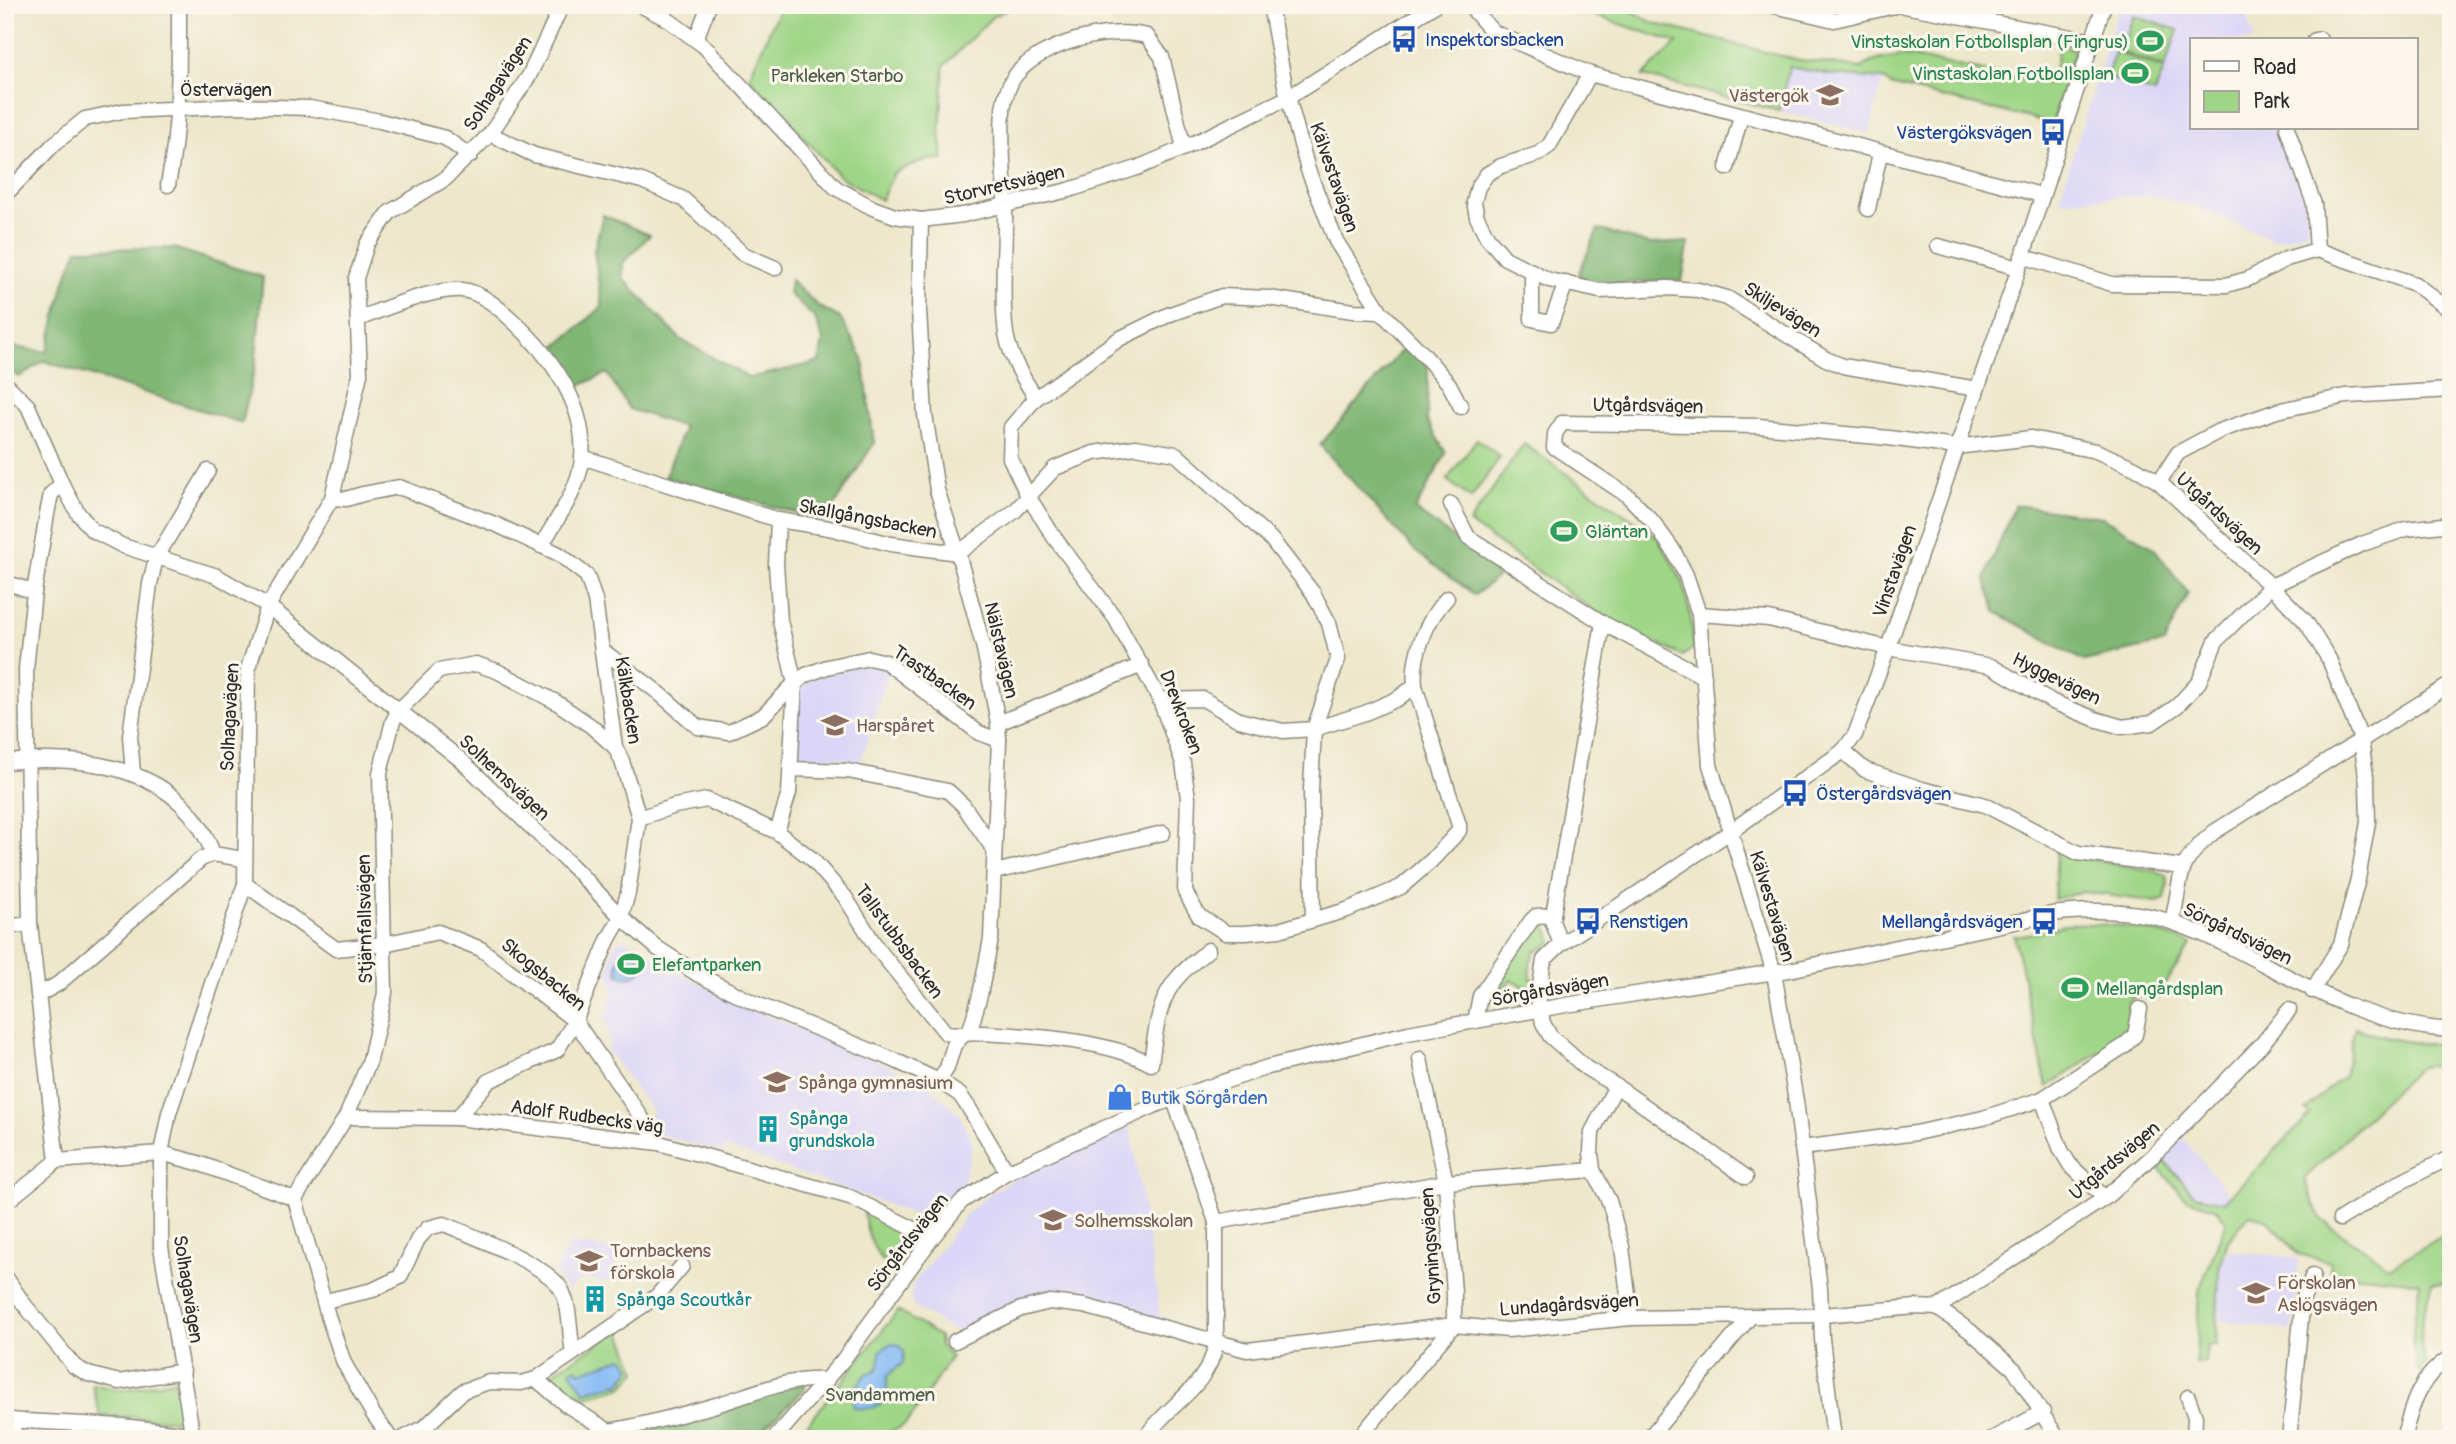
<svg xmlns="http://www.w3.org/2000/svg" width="2456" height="1444" font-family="Pangolin,sans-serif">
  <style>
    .built { fill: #dbd6f7 }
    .green { fill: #9fd586; stroke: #658058; stroke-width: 2 }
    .forest { fill: #7fb673; stroke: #55704f; stroke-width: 2 }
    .water { fill: #85bbf4; stroke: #587390; stroke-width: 2 }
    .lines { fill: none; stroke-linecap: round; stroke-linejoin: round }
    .minor-casing { stroke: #8c897b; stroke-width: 17 }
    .minor { stroke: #fff; stroke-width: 14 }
    .labels { text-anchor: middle; stroke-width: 6; stroke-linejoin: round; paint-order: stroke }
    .transit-label { font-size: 19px; fill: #164399; stroke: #fbf7ec; text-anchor: start }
    .leisure-label { font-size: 19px; fill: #27864d; stroke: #fbf7ec; text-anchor: start }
    .park-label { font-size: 19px; fill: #4e5e46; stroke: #fbf7ec }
    .street-label { font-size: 19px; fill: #2b2b2b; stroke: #fbf7ec }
    .education-label { font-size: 19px; fill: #785e54; stroke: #fbf7ec; text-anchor: start }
    .shop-label { font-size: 19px; fill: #366cbe; stroke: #fbf7ec; text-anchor: start }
    .culture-label { font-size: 19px; fill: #0d838f; stroke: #fbf7ec; text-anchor: start }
  </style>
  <rect width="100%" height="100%" fill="#fbf7ec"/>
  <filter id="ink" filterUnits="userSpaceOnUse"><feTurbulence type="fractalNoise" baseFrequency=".0143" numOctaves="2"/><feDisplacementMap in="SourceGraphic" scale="14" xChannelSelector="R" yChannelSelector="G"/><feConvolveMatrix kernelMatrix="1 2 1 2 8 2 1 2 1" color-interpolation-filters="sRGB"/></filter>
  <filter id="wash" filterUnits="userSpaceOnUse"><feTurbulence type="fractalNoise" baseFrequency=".00686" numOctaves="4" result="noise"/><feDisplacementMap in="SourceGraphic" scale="28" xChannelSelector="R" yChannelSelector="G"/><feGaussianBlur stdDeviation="1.57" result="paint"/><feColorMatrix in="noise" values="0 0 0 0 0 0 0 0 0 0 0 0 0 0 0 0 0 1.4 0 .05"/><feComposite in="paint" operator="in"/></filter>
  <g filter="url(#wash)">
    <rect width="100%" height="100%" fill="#ede7cb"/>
    <!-- built -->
    <g class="built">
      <polygon points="2120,5 2234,5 2247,17 2254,40 2192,40 2192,128 2282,128 2308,212 2307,231 2274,240 2193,206 2149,196 2059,200"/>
      <polygon points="1788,67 1832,75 1883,79 1869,133 1779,111"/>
      <polygon points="869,662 889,669 859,768 852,767 853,761 837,757 824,756 820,765 796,764 798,694 808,680"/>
      <polygon points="623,939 641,947 672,969 746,1007 869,1057 930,1086 959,1114 970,1137 972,1149 962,1185 923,1217 726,1147 723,1153 659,1134 660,1127 650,1122 652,1111 607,1049 611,1043 605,1036 610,1033 604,1021 614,989 608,970 616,941"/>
      <polygon points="1130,1125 1161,1320 1094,1303 1040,1297 1019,1301 965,1330 959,1331 952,1330 915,1307 911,1302 912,1286 969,1211 988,1195 1012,1180"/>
      <polygon points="2183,1139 2230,1195 2224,1202 2195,1197 2162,1159"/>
      <polygon points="570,1243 618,1250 613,1282 581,1279 567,1291 555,1272"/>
      <polygon points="2229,1251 2299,1258 2292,1331 2215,1319 2217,1268"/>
    </g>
    <!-- green -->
    <g class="green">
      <polygon points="781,5 1017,5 993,16 944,66 940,132 943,159 924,160 894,173 881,200 839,176 749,77"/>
      <path d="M1583,5H1622L1653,23L1793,59L1861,68C1874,58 1906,53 1921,59L2052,84L2059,43L2075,50L2052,123L1890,85L1883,79L1832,75L1789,67L1779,111L1643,76L1677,43L1593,15Z"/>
      <polygon points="2133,16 2178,30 2165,67 2121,52"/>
      <polygon points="2115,52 2164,69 2155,93 2106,77"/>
      <polygon points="1477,439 1500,457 1471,498 1447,480"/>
      <polygon points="1524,444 1658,538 1683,582 1690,614 1694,648 1682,656 1603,617 1469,523"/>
      <polygon points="2057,849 2076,857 2155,871 2166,875 2168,883 2165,899 2157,902 2084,892 2054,899"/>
      <polygon points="1540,922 1545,923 1553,941 1539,951 1536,950 1530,962 1531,979 1535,979 1535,984 1530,990 1522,991 1521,985 1511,980 1501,993 1501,998 1486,1000 1534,924"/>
      <path d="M2064,924C2111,923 2147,927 2192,944L2153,1001L2143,995L2134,997L2128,1003L2129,1032L2047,1087L2014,936L2048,931Z"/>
      <path d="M2355,1027C2382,1041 2420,1044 2451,1045V1068L2425,1066L2418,1068L2304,1179C2308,1188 2316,1213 2322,1219C2342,1237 2369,1249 2389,1267L2451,1231V1284L2432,1283C2425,1310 2414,1337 2426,1364L2419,1372C2408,1335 2415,1318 2420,1282L2330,1273V1262L2298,1254L2268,1220L2249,1215L2228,1241L2219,1269L2216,1345L2207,1346L2205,1362L2196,1363L2199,1290L2227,1221L2215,1208L2186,1199L2158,1167L2164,1160L2195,1196L2224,1202L2310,1115L2306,1110L2334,1084L2344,1077Z"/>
      <path d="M864,1211L888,1222L907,1233L905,1247L888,1266C874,1253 865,1231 864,1211Z"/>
      <path d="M898,1311L939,1336L940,1345L951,1357C939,1374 918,1412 904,1425C883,1442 832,1433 807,1432L798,1436Z"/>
      <polygon points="620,1330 637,1372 622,1387 573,1401 547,1376"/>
      <polygon points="175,1380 182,1421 100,1415 92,1384 122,1390"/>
    </g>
    <!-- forest -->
    <g class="forest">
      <polygon points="603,215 650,235 623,263 623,278 680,339 749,378 819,362 823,340 815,318 789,294 791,280 818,306 840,318 863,358 874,443 825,521 665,477 684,427 629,409 607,373 573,389 552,350 602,307 594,250"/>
      <polygon points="1598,229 1649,244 1689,242 1682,281 1608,283 1577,277"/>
      <polygon points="174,248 263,277 255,367 242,423 44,361 19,377 5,367 5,346 47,352 65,281 78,249"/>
      <polygon points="1408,343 1428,367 1427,421 1446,453 1415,510 1502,573 1475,595 1416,552 1320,445"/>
      <polygon points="2015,505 2102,517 2154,548 2188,593 2164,643 2084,661 1996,612 1985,578"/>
      <polygon points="805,1383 805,1389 753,1439 617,1439 779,1389"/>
    </g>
    <!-- water -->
    <g class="water">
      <path d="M624,952H633L644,961V968C638,976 628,979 619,975L617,964Z"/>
      <path d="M890,1344L899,1345L904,1351L903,1363L887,1376C888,1401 881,1413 854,1407C850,1395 857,1384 866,1375C869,1372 874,1372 877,1369C881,1365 880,1357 880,1351Z"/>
      <polygon points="622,1358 626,1359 631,1370 620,1383 584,1392 571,1370 577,1368 579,1372"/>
    </g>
  </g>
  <g filter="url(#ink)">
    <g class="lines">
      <defs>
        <g id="minor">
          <polyline points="640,5 667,19 704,46 836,188 873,208 895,216 921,220 963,215 1069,190 1137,168 1184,148 1289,97 1435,5"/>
          <polyline points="1270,5 1285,86 1308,170 1336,241 1381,312 1424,355 1449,384 1461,407"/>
          <polyline points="1469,5 1493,32 1590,74 2041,195"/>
          <polyline points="1771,5 1834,20 1899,5 2093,41"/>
          <polyline points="696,39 709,5"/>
          <polyline points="2315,40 2320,39"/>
          <polyline points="1590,74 1549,146 1538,154 1501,166 1487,174 1478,187 1474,202 1477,217 1487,237 1505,258 1549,280 1600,291 1667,288 1698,290 1727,298 1826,359 1843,366 1977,389"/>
          <polyline points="2287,128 2314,204 2317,250"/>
          <polyline points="490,134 534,155 642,181 683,199 743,254 775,268"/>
          <polyline points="1727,168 1741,116"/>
          <path d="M168,185C180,125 179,66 179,5"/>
          <polyline points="5,195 54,144 85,119 123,111 239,106 310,108 380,121 445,138 470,156"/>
          <polyline points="1868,209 1880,153"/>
          <polyline points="921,220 919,310 925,415 937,490 958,553 984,649 998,723 999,740 991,939 980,995 971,1027 954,1045 947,1068 939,1081"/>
          <polyline points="1938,246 2019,268"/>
          <polyline points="2022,256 2112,284 2226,285 2248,279 2286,259 2317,250 2415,284 2451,311"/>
          <polyline points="1532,271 1532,319 1551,323 1566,283"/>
          <path d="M1381,312L1353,311L1269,298L1222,296L1170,314L1119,339L1036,398L1011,427L1010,458L1028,496L1054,537L1115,618L1160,700L1183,763L1188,798L1185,892L1199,916L1226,933H1245L1279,930L1347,910L1401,887L1431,861L1459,831V825L1415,686C1412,656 1426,620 1447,598"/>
          <path d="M359,319C385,308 434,288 462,290C481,292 499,308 512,320C550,355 587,404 582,459C579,490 556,520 541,546"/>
          <polyline points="5,383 28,406 62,484 78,513 92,530 123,546 217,576 268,606 461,760 575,869 621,917 657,948 699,975 752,1002 894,1060 939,1081 960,1095 969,1108 1007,1172"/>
          <path d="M1036,398C1021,375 1007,353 1005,325C1001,286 1006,246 1005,207C1005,175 1000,144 1003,111C1003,102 1009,84 1015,76C1040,43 1109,26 1147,36L1162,57L1184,148"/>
          <polyline points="582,457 778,520 829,528 891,544 958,553 1015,511 1055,468 1094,453 1136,447 1176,454 1271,539 1313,593 1329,623 1338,659 1314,729 1311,790 1313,920"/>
          <polyline points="2159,482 2178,453 2219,431 2277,411 2346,396 2451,390"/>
          <polyline points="332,498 346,499 363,494 399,487 497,525 559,554 587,576 595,600 615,747 622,761 639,818 628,893 621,917 608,940 575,1021 557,1050 489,1081 457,1118"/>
          <polyline points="1451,504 1468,537 1603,623 1704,677"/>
          <polyline points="5,582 34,592"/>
          <polyline points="1699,614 1769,619 1888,648 1991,666 2053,702 2095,719 2122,727 2152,723 2177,706 2199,682 2216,641 2271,586 2362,544 2406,529 2451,524"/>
          <polyline points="602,650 659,693 698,727 729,732 763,716 795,683 806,675 827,667 869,658 886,662 979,733 999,740"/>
          <polyline points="1160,700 1203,699 1239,720 1283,731 1314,729 1365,713 1397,699 1415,686"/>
          <polyline points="998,723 1142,665"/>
          <polyline points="1843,751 1865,770 1922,789 1985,805 2078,853 2182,867"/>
          <path d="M5,762C85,754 183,767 213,854L243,859"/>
          <polyline points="791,769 848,771 948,791 963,805 994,850"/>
          <polyline points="133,773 130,736 150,584 156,558 208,471"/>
          <path d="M639,818L675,806L707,800L777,832L812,859L845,897L877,948L946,1033C959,1035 971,1033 984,1033C1034,1036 1108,1040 1151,1064C1155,1034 1158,998 1179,976C1188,966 1199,958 1208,950"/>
          <polyline points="777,832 789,793 795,683 780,621 776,564 778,520"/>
          <polyline points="994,872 1163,833"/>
          <polyline points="245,884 336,949 384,944 438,932 481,949 575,1021 659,1143"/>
          <path d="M2172,922C2183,876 2174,865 2214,832L2451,684"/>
          <polyline points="5,927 30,924"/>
          <polyline points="1561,944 1552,921 1603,623"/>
          <polyline points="40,994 58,984 201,859 213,854"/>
          <polyline points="1475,1021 1480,996 1531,921 1536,916 1553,915"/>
          <polyline points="1616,1086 1592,1132 1591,1153 1593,1170 1609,1201 1622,1247 1631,1318"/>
          <polyline points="2042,1099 2061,1150 2070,1165 2105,1198"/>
          <polyline points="346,1117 457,1118 659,1143 850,1197 932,1238"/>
          <polyline points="1802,1148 1916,1133 1983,1118 2042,1099 2124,1046 2135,1035 2140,1009"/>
          <polyline points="57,1161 30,924 26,669 34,592 47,514 51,494 62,484"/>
          <polyline points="1746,1177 1616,1086 1586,1068 1550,1036 1543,1023 1538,998 1544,960 1561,944 1730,832 1843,751 1855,735 1888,648 2019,268 2104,5"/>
          <polyline points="5,1203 57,1161 161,1153 198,1163 295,1199"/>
          <polyline points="2340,1219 2395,1185 2451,1157"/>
          <polyline points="1216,1222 1446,1182 1593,1170"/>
          <polyline points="5,1276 23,1303 74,1366 88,1374 119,1382 183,1371"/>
          <path d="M325,1301L373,1290L400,1277L418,1239L428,1228L444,1224C471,1235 549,1266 561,1289C571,1308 569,1332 573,1353"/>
          <polyline points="1937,1308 2105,1198 2154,1155 2262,1044 2289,1010"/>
          <polyline points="955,1341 1021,1309 1050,1302 1084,1306 1247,1350 1454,1325 1508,1330 1631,1318 1823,1315 1916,1307 1937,1308 1970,1331 2015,1370 2058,1439"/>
          <path d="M536,1379L565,1404L609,1431C645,1425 681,1415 716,1405C753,1394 788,1377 827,1380"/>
          <polyline points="2188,1397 2195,1417 2194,1439"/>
          <polyline points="5,1420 122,1426 189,1434 194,1439"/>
          <polyline points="13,1420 14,1439"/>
          <polyline points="189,1434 191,1426 161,1247 161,1153 169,1113 245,884 248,669 268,606 332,498 360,374 356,278 367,244 390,212 445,179 490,134 529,76 562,5"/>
          <polyline points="391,1439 373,1414 344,1363 328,1316 295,1199 346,1117 370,1060 385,993 380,773 393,721 399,710 439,671 476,664 497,671 556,702 591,726 615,747"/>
          <polyline points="402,1439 425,1427 463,1391 489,1382 521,1383 536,1379 657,1296 682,1266"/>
          <path d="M774,1439L843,1360L932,1238L961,1202L1007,1172L1158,1104L1268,1067L1408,1033L1566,1005L1794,969L2052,914C2093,909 2135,909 2174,923C2273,958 2339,1023 2451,1030"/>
          <path d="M1144,1439C1169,1403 1207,1389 1216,1344V1222L1173,1097"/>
          <polyline points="1358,1439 1454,1325 1454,1293 1446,1182 1420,1059"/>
          <polyline points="1648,1439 1750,1317"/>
          <polyline points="1834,1439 1822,1339 1820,1288 1796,1101 1774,973 1710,765 1699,614 1686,575 1673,550 1653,522 1628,496 1554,447 1555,434 1562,423 1759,426 1889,438 1956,447 2031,438 2096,451 2135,468 2159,482 2271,586 2306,622 2329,659 2361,739 2367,784 2368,822 2358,879 2341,944 2312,991"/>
          <polyline points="1992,1439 2043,1412"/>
          <polyline points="2289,1439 2303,1298 2313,1275"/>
          <path d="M2403,1439C2412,1405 2419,1376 2451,1357"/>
        </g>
      </defs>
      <!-- minor casing -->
      <use href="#minor" class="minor-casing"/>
      <!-- minor -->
      <use href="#minor" class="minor"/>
    </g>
  </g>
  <!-- icons -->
  <defs>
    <symbol id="bus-bare" viewBox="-9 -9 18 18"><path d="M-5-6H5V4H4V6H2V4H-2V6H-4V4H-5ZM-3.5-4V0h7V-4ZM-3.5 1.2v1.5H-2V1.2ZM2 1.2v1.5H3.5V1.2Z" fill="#1a4fb4" stroke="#fbf7ec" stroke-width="2.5" paint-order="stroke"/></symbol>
    <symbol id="stadium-bare" viewBox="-9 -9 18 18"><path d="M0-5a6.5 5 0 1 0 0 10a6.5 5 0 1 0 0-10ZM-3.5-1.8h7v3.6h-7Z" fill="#2e9e5b" stroke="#fbf7ec" stroke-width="2.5" paint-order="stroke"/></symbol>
    <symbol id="school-bare" viewBox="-9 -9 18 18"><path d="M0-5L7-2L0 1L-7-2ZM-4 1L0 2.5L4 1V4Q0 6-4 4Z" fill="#8d6e63" stroke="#fbf7ec" stroke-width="2.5" paint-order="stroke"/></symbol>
    <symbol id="shop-bare" viewBox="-9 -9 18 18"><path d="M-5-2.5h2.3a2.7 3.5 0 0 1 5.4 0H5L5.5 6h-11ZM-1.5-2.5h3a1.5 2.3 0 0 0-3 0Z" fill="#3f7fe0" stroke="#fbf7ec" stroke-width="2.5" paint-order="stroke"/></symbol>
    <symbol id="building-bare" viewBox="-9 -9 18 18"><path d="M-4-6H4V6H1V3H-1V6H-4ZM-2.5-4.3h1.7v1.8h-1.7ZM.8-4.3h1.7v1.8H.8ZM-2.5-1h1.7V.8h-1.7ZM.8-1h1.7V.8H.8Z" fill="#0f9aa8" stroke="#fbf7ec" stroke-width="2.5" paint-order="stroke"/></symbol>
  </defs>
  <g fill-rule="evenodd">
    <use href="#bus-bare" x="1385" y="20" width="38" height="38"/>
    <use href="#stadium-bare" x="2131" y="22" width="38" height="38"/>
    <use href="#stadium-bare" x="2116" y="54" width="38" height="38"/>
    <use href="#school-bare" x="1811" y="76" width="38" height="38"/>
    <use href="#bus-bare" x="2034" y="113" width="38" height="38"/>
    <use href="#stadium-bare" x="1545" y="512" width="38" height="38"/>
    <use href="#school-bare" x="816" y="706" width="38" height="38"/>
    <use href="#bus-bare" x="1776" y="774" width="38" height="38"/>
    <use href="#bus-bare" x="1569" y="902" width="38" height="38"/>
    <use href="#bus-bare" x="2025" y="902" width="38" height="38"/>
    <use href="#stadium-bare" x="612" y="945" width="38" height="38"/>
    <use href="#stadium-bare" x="2056" y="969" width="38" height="38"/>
    <use href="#school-bare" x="758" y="1063" width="38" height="38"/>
    <use href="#shop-bare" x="1101" y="1078" width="38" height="38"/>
    <use href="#building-bare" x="749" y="1110" width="38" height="38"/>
    <use href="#school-bare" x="1034" y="1201" width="38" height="38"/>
    <use href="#school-bare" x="570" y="1242" width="38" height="38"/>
    <use href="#school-bare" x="2237" y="1274" width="38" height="38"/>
    <use href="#building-bare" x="576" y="1280" width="38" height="38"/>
  </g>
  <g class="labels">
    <!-- transit labels -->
    <g class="transit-label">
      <text x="1425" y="46">Inspektorsbacken</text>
      <text x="2032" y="139" text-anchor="end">Västergöksvägen</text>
      <text x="1816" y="800">Östergårdsvägen</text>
      <text x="1609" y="928">Renstigen</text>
      <text x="2023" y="928" text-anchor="end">Mellangårdsvägen</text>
    </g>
    <!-- leisure labels -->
    <g class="leisure-label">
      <text x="2129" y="48" text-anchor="end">Vinstaskolan Fotbollsplan (Fingrus)</text>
      <text x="2114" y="80" text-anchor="end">Vinstaskolan Fotbollsplan</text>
      <text x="1585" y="538">Gläntan</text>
      <text x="652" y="971">Elefantparken</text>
      <text x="2096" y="995">Mellangårdsplan</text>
    </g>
    <!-- park labels -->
    <g class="park-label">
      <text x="837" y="82">Parkleken Starbo</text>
      <text x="880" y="1401">Svandammen</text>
    </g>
    <!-- street labels -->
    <g class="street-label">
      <text transform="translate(497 83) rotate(-57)" y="7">Solhagavägen</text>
      <text x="226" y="96">Östervägen</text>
      <text transform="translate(1335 177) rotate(71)" y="7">Kälvestavägen</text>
      <text transform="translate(1004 184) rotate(-13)" y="7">Storvretsvägen</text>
      <text transform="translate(1783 309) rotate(32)" y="7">Skiljevägen</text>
      <text transform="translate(1648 405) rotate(1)" y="7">Utgårdsvägen</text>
      <text transform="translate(2220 513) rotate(43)" y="7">Utgårdsvägen</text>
      <text transform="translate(868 518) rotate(11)" y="7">Skallgångsbacken</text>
      <text transform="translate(1894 571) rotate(-71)" y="7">Vinstavägen</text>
      <text transform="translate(1002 650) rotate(77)" y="7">Nälstavägen</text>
      <text transform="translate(935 677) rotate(35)" y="7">Trastbacken</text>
      <text transform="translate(2057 678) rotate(26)" y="7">Hyggevägen</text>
      <text transform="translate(629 700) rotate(81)" y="7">Kälkbacken</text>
      <text transform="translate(1182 712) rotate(69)" y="7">Drevkroken</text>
      <text transform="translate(229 717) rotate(-87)" y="7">Solhagavägen</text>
      <text transform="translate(505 777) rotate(43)" y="7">Solhemsvägen</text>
      <text transform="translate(1773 906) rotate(73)" y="7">Kälvestavägen</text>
      <text transform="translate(364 919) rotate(-91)" y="7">Stjärnfallsvägen</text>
      <text transform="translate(2238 933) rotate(26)" y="7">Sörgårdsvägen</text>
      <text transform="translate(900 941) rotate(54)" y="7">Tallstubbsbacken</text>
      <text transform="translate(544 974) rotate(39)" y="7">Skogsbacken</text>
      <text transform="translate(1550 989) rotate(-10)" y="7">Sörgårdsvägen</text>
      <text transform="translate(587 1116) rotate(8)" y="7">Adolf Rudbecks väg</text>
      <text transform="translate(2114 1160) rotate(-40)" y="7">Utgårdsvägen</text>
      <text transform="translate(907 1242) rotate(-52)" y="7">Sörgårdsvägen</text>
      <text transform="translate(1430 1246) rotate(-94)" y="7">Gryningsvägen</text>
      <text transform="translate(189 1289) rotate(81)" y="7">Solhagavägen</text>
      <text transform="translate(1569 1304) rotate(-4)" y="7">Lundagårdsvägen</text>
    </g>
    <!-- education labels -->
    <g class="education-label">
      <text x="1809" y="102" text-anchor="end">Västergök</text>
      <text x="856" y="732">Harspåret</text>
      <text x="798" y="1089">Spånga gymnasium</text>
      <text x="1074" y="1227">Solhemsskolan</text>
      <text x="610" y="1257">Tornbackens<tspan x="610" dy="22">förskola</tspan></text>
      <text x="2277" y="1289">Förskolan<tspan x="2277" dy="22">Aslögsvägen</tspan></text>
    </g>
    <!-- shop labels -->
    <g class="shop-label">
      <text x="1141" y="1104">Butik Sörgården</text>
    </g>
    <!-- culture labels -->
    <g class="culture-label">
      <text x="789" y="1125">Spånga<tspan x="789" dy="22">grundskola</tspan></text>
      <text x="616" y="1306">Spånga Scoutkår</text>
    </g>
  </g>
  <!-- margin -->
  <rect width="2456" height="1444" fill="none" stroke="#fbf7ec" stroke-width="28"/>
  <!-- legend -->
  <rect x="2190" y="38" width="228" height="91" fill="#fbf7ec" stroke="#a8a59f" stroke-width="2"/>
  <rect x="2204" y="61" width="35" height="10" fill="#ffffff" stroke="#a8a59f" stroke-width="2"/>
  <text x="2253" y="74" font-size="21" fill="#2b2b2b">Road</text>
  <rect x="2204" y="91" width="35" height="21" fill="#9fd586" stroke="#a8a59f" stroke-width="2"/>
  <text x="2253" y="108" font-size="21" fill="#2b2b2b">Park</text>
</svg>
